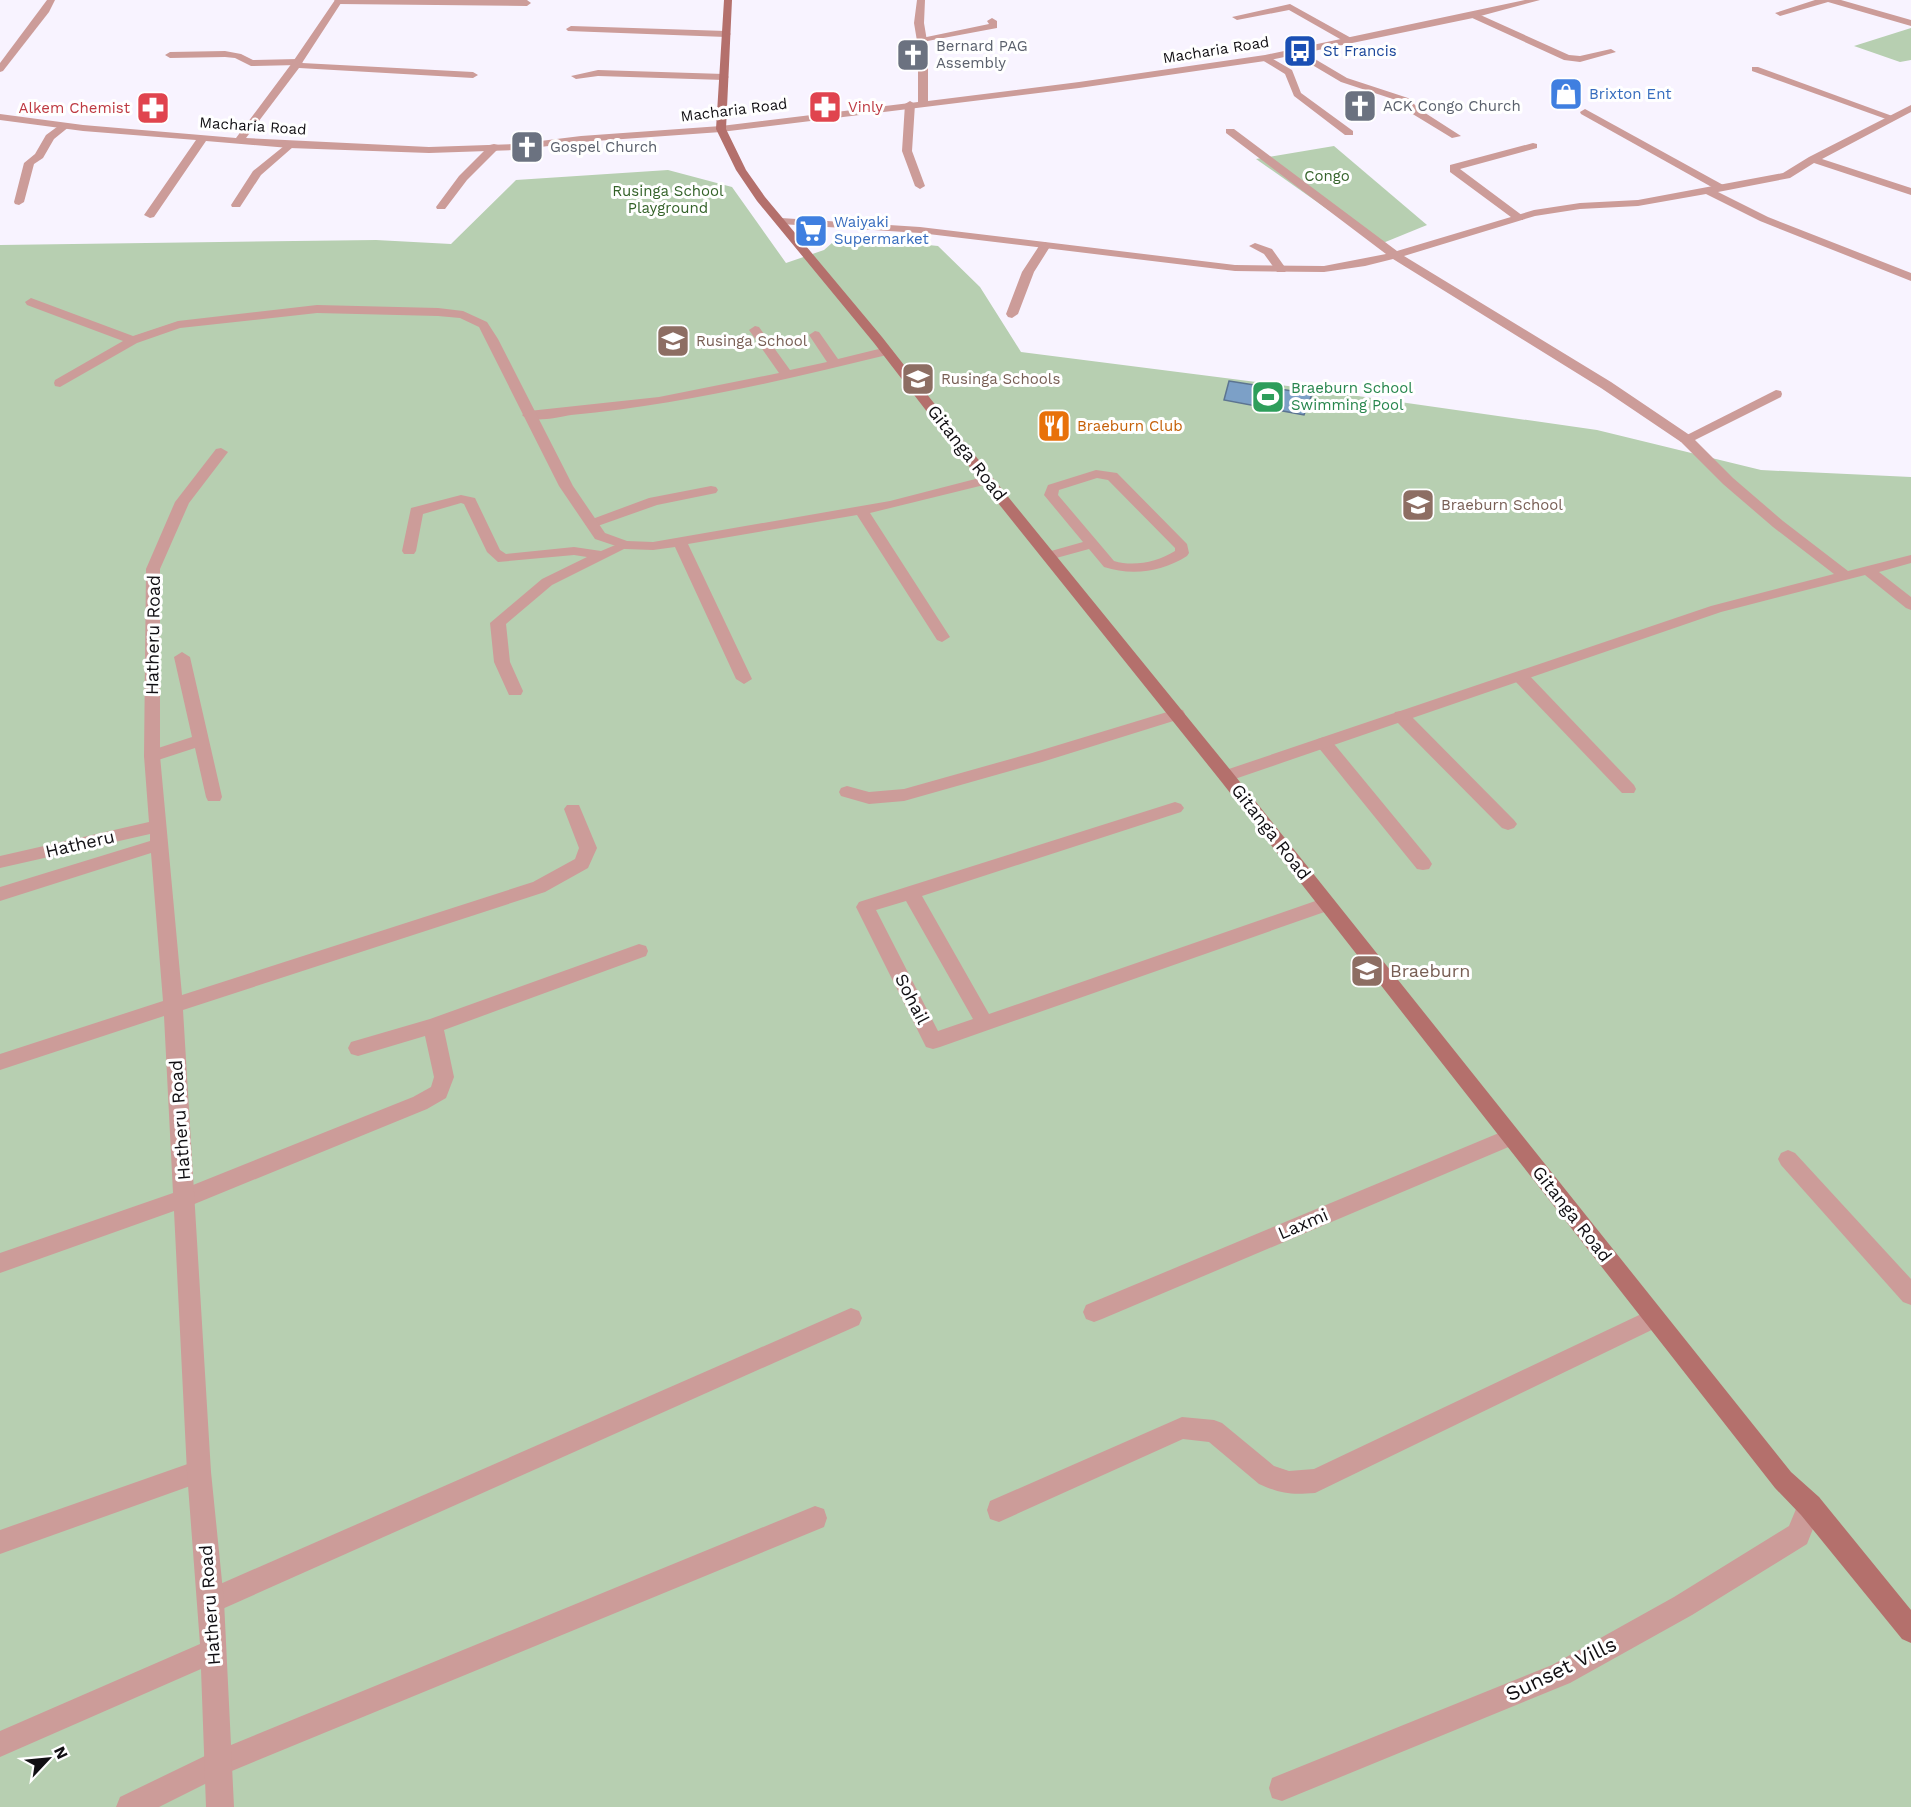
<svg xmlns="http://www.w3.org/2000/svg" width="1911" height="1807" font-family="'Work Sans',sans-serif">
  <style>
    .green { fill: #b7cfb1 }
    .water { fill: #7ca0c7; stroke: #5c7491; stroke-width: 1.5 }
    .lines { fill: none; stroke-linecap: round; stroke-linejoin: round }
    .lane { fill: #cc9c99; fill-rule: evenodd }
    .street { fill: #cc9c99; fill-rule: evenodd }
    .secondary { fill: #b4706c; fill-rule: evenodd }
    .labels { text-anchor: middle; stroke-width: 6; stroke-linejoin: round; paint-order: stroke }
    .far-worship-label { font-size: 15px; fill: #5b616d; stroke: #fff; text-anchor: start }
    .far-street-label { font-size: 15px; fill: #110f13; stroke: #fff }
    .far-transit-label { font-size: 15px; fill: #164399; stroke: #fff; text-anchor: start }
    .far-shop-label { font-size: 15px; fill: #366cbe; stroke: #fff; text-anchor: start }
    .far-health-label { font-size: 15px; fill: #be3a42; stroke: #fff; text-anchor: start }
    .far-park-label { font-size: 15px; fill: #346229; stroke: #fff }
    .far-education-label { font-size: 15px; fill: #785e54; stroke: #fff; text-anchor: start }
    .far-leisure-label { font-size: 15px; fill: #27864d; stroke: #fff; text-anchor: start }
    .far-food-label { font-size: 15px; fill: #c56008; stroke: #fff; text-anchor: start }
    .street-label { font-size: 18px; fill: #110f13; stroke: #fff }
    .education-label { font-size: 18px; fill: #785e54; stroke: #fff; text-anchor: start }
    .near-street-label { font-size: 21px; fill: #110f13; stroke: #fff }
  </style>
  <rect width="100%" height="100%" fill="#f8f3ff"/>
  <!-- green -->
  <g class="green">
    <polygon points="1911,28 1911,60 1900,62 1854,46"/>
    <polygon points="1334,146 1427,225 1378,245 1256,159"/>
    <polygon points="668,170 732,187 786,263 824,250 840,236 938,246 980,287 1021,352 1288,386 1597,430 1761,470 1911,477 1911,1807 0,1807 0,245 376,240 451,244 516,180"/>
  </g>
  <!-- water -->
  <polygon class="water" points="1229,381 1312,394 1304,415 1224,400"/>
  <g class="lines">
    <!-- lane -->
    <g class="lane">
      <polygon points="334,0 527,0 531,3 527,6 338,4"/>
      <polygon points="1815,0 1841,0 1911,20 1911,26 1828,2 1780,16 1775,13"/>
      <polygon points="1290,4 1353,39 1355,41 1347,43 1289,10 1237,20 1232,17"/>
      <polygon points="1470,13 1476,13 1569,55 1580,56 1611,49 1616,52 1580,62 1564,60 1470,17"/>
      <polygon points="992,18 997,21 997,28 922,42 917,39 989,24 987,21"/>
      <polygon points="571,26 726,31 731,34 726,37 568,31 566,29"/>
      <polygon points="1292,49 1298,49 1347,78 1408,98 1419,109 1461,136 1452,138 1411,113 1402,102 1341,82 1292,53"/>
      <polygon points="225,51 241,54 253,60 298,59 303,62 298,65 251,66 235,58 225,57 170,58 165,55 170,52"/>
      <polygon points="1262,56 1268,56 1292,70 1301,93 1353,131 1353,135 1345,135 1294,96 1285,74 1262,60"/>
      <polygon points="1752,67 1758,67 1895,117 1886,119 1752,71"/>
      <polygon points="598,70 724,74 729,77 724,80 598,76 576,79 571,76"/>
      <polygon points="910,101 915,104 912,151 925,186 920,189 915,186 902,151 905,104"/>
      <polygon points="1585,109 1725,186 1726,188 1721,191 1717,190 1581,114 1580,112"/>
      <polygon points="61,124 70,126 54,139 43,158 34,164 24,202 19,205 15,204 14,202 24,163 35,154 46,135"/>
      <polygon points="289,142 294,145 293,147 261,175 240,207 232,207 231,205 253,171"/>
      <polygon points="1533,143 1537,144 1537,148 1460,169 1523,216 1523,220 1515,220 1450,172 1450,165"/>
      <polygon points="494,144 498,145 498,149 467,180 445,209 437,209 436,207 459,176 490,145"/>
      <polygon points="1045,242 1051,245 1034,272 1018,314 1012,318 1008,317 1006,314 1022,272 1041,243"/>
      <polygon points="1255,243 1272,249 1287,270 1285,272 1277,272 1264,254 1249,246"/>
      <path d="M755,326L759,327L790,370L827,362L809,335L815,331L819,332L838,359L887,347L893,351L891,354C785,380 680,405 571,415C559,417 531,424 522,415L529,411L659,397L779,373L749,330Z"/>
      <polygon points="1776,390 1781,391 1782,394 1781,397 1691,442 1681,442 1679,439"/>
      <path d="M1096,470L1117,473L1187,544L1189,553L1187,556C1162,572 1132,576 1104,567L1089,549L1049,560L1044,559L1042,556L1044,553L1083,542L1044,495L1048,485ZM1097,478L1108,480L1175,548V551C1157,562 1134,567 1114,561L1058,495L1059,490Z"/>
      <polygon points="711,486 716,487 718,490 716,493 657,505 592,528 585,524 587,521 649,498"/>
      <polygon points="461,495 475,498 500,550 506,554 574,547 601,551 625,541 632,545 552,585 506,624 510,662 523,691 521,695 509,695 494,662 490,623 542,579 587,557 574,555 498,562 487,552 464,504 461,503 423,514 416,551 414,554 404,554 402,551 411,508"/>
      <polygon points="182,652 190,657 222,797 220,801 208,801 206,797 195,748 152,762 146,760 144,756 146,752 192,737 174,657"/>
      <polygon points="1520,671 1526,672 1634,785 1636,789 1634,793 1622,793 1514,680 1512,676"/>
      <polygon points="1177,709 1183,710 1185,714 1183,718 1042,762 904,801 869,804 841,796 839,792 841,788 847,786 869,792 904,789 1032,753"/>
      <polygon points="1401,711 1407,712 1514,820 1517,824 1514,828 1508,830 1502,828 1395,720 1393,716 1395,712"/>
      <polygon points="1324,737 1330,739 1429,859 1432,864 1429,869 1423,870 1417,869 1318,747 1316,743 1318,739"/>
      <path d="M1175,802L1181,804L1184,808L1181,812L922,896L989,1014L1327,897L1333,899L1336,904L1333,909L940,1047L933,1049L926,1047L856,907L859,902ZM906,901L973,1019L938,1031L876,910Z"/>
      <polygon points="639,944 646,946 648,951 646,956 444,1030 454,1077 446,1098 427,1109 192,1205 185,1207 178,1205 175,1198 178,1191 413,1097 431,1087 434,1077 425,1036 358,1056 351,1054 348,1048 351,1042 430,1019"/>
      <polygon points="1511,1128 1518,1131 1521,1137 1518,1143 1102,1319 1094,1322 1086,1319 1083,1312 1086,1305"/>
      <polygon points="1788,1150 1795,1153 1911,1279 1911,1305 1903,1302 1781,1165 1778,1159 1781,1153"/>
      <polygon points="851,1308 859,1311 862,1318 859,1325 220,1610 211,1614 202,1610 198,1601 202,1592"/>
      <polygon points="199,1460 207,1464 211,1472 207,1480 0,1554 0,1530"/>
      <polygon points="1810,1494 1819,1497 1822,1506 1807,1544 1692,1615 1570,1683 1282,1801 1272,1798 1269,1788 1272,1778 1552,1665 1674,1597 1789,1526 1801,1497"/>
      <polygon points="815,1506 824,1509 827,1518 824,1527 227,1773 159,1807 116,1807 120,1797 209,1754"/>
    </g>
    <!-- street -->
    <g class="street">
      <polygon points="47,0 55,0 49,12 3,71 0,72 0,63"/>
      <polygon points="335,0 343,0 302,63 473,72 478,75 473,78 299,68 246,138 429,147 516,144 581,136 721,126 918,102 918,47 914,23 917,0 925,0 924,23 928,47 928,101 1079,82 1265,55 1525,0 1540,0 1473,18 1265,61 1079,88 721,132 581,142 516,150 429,153 289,148 206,141 154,217 150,218 144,215 196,140 83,131 0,120 0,114 83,125 236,138 292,63"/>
      <polygon points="1911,105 1911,112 1822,159 1911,188 1911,195 1814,163 1790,178 1718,192 1768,217 1911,273 1911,281 1760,221 1706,194 1638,206 1580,209 1535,216 1404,256 1611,382 1691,436 1733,478 1783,521 1848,571 1911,555 1911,563 1879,572 1911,597 1911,610 1906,608 1865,575 1721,612 1226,782 1220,780 1218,776 1220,772 1711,606 1834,574 1773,527 1723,484 1681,442 1601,388 1393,259 1365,266 1324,272 1235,271 920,233 781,224 775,221 781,218 920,227 1235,265 1324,266 1386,254 1226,133 1226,129 1234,129 1397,251 1534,210 1580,203 1638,200 1783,173 1809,157"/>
      <polygon points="31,298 133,336 178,321 317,305 438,308 463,311 487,322 498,339 573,486 605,533 627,541 653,542 890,501 987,476 994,480 992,483 870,513 950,637 942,642 937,640 857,515 688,544 752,679 744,684 736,679 675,547 653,550 625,549 595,539 559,486 479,327 460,318 438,316 317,313 180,328 137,343 60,387 55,386 54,383 55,380 123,341 27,305 25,302"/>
      <polygon points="221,448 228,452 189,503 160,569 160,756 182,995 533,882 575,859 579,848 564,809 567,805 579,805 597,848 588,868 545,892 183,1010 211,1472 224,1601 234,1807 206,1807 201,1669 0,1757 0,1731 200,1644 187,1472 174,1211 0,1273 0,1253 173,1193 164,1016 0,1070 0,1054 163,1001 151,853 0,901 0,887 150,841 150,834 0,868 0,856 149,822 144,756 146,569 175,502 216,449"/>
      <path d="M1654,1308L1662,1311L1665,1318L1662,1325L1315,1493C1291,1495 1281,1494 1259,1484L1209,1442L1183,1439L999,1522L990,1519L987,1510L990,1501L1182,1417L1214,1420L1222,1423L1274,1466L1289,1471L1314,1469Z"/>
    </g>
    <!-- secondary -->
    <polygon class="secondary" points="724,0 732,0 726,129 746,170 765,197 882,337 992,477 1232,772 1791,1472 1819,1497 1911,1610 1911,1643 1902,1639 1801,1515 1775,1488 1220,780 982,483 874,343 757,201 736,170 716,129"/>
  </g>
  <!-- icons -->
  <defs>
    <symbol id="bus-square" viewBox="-11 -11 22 22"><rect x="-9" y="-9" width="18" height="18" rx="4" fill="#1a4fb4" stroke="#fff"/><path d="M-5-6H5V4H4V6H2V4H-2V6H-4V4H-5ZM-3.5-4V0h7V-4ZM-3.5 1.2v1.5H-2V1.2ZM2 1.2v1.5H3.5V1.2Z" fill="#fff"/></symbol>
    <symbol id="church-square" viewBox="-11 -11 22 22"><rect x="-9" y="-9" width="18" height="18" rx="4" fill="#6b7280" stroke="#fff"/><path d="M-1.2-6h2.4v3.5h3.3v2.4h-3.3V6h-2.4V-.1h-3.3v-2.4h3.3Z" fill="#fff"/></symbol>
    <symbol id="shop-square" viewBox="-11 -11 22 22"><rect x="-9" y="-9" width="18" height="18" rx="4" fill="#3f7fe0" stroke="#fff"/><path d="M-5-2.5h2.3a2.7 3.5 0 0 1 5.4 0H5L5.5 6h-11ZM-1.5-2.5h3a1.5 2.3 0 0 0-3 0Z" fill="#fff"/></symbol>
    <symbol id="pharmacy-square" viewBox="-11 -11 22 22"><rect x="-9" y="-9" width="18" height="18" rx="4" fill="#e0444e" stroke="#fff"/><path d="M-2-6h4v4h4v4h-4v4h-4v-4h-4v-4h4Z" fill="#fff"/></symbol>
    <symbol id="supermarket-square" viewBox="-11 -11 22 22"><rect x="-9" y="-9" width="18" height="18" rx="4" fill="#3f7fe0" stroke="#fff"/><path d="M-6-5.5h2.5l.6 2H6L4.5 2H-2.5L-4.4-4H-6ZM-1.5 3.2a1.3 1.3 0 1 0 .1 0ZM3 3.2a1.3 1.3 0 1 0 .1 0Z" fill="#fff"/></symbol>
    <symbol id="school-square" viewBox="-11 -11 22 22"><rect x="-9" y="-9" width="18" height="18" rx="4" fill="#8d6e63" stroke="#fff"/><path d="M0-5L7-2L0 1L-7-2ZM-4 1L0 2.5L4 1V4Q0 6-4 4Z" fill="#fff"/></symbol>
    <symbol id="stadium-square" viewBox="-11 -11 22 22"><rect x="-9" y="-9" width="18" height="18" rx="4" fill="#2e9e5b" stroke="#fff"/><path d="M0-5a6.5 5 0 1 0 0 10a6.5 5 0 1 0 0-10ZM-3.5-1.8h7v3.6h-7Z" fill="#fff"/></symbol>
    <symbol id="restaurant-square" viewBox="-11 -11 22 22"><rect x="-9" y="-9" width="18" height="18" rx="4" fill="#e8710a" stroke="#fff"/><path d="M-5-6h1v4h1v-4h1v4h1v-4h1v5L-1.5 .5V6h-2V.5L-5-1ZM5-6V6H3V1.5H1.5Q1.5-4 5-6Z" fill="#fff"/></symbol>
  </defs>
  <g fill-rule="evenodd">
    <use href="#bus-square" x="1281" y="32" width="38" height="38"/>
    <use href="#church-square" x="894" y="36" width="38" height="38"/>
    <use href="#shop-square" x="1547" y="75" width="38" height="38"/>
    <use href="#church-square" x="1341" y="87" width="38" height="38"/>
    <use href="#pharmacy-square" x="806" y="88" width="38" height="38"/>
    <use href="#pharmacy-square" x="134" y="89" width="38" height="38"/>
    <use href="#church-square" x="508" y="128" width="38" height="38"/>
    <use href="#supermarket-square" x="792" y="212" width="38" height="38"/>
    <use href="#school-square" x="654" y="322" width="38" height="38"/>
    <use href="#school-square" x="899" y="360" width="38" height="38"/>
    <use href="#stadium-square" x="1249" y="378" width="38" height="38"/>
    <use href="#restaurant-square" x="1035" y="407" width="38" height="38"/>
    <use href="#school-square" x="1399" y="486" width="38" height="38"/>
    <use href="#school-square" x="1348" y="952" width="38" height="38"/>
  </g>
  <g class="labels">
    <!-- far-worship labels -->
    <g class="far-worship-label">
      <text x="936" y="51">Bernard PAG<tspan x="936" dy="17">Assembly</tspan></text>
      <text x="1383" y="111">ACK Congo Church</text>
      <text x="550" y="152">Gospel Church</text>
    </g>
    <!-- far-street labels -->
    <g class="far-street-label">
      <text transform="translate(1216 50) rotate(-9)" y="5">Macharia Road</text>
      <text transform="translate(734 110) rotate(-7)" y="5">Macharia Road</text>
      <text transform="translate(253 126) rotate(4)" y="5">Macharia Road</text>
    </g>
    <!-- far-transit labels -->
    <g class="far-transit-label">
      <text x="1323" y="56">St Francis</text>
    </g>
    <!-- far-shop labels -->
    <g class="far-shop-label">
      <text x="1589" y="99">Brixton Ent</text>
      <text x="834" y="227">Waiyaki<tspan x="834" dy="17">Supermarket</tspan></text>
    </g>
    <!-- far-health labels -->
    <g class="far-health-label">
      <text x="848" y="112">Vinly</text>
      <text x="130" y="113" text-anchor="end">Alkem Chemist</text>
    </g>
    <!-- far-park labels -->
    <g class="far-park-label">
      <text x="1327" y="181">Congo</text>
      <text x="668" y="196">Rusinga School<tspan x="668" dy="17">Playground</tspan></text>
    </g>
    <!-- far-education labels -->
    <g class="far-education-label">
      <text x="696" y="346">Rusinga School</text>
      <text x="941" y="384">Rusinga Schools</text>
      <text x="1441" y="510">Braeburn School</text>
    </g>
    <!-- far-leisure labels -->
    <g class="far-leisure-label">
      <text x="1291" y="393">Braeburn School<tspan x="1291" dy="17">Swimming Pool</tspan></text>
    </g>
    <!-- far-food labels -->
    <g class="far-food-label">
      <text x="1077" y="431">Braeburn Club</text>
    </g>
    <!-- street labels -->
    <g class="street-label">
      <text transform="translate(967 453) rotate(52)" y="6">Gitanga Road</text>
      <text transform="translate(153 635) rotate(-89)" y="6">Hatheru Road</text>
      <text transform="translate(1271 832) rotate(52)" y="6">Gitanga Road</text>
      <text transform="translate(80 844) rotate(-13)" y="6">Hatheru</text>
      <text transform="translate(912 999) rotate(63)" y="6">Sohail</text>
      <text transform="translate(180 1120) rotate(-94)" y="6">Hatheru Road</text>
      <text transform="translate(1572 1214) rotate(52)" y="6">Gitanga Road</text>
      <text transform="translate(1303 1224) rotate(-23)" y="6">Laxmi</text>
      <text transform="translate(210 1605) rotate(-94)" y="6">Hatheru Road</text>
    </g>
    <!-- education labels -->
    <g class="education-label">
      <text x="1390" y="977">Braeburn</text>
    </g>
    <!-- near-street labels -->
    <g class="near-street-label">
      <text transform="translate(1561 1669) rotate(-26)" y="7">Sunset Vills</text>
    </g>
  </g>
  <!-- north arrow -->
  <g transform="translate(48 1759) rotate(64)" stroke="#ffffff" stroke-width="4.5" paint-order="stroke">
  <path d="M0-4.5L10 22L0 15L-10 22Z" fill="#110f13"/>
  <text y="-9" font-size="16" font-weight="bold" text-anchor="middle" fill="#110f13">N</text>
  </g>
</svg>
